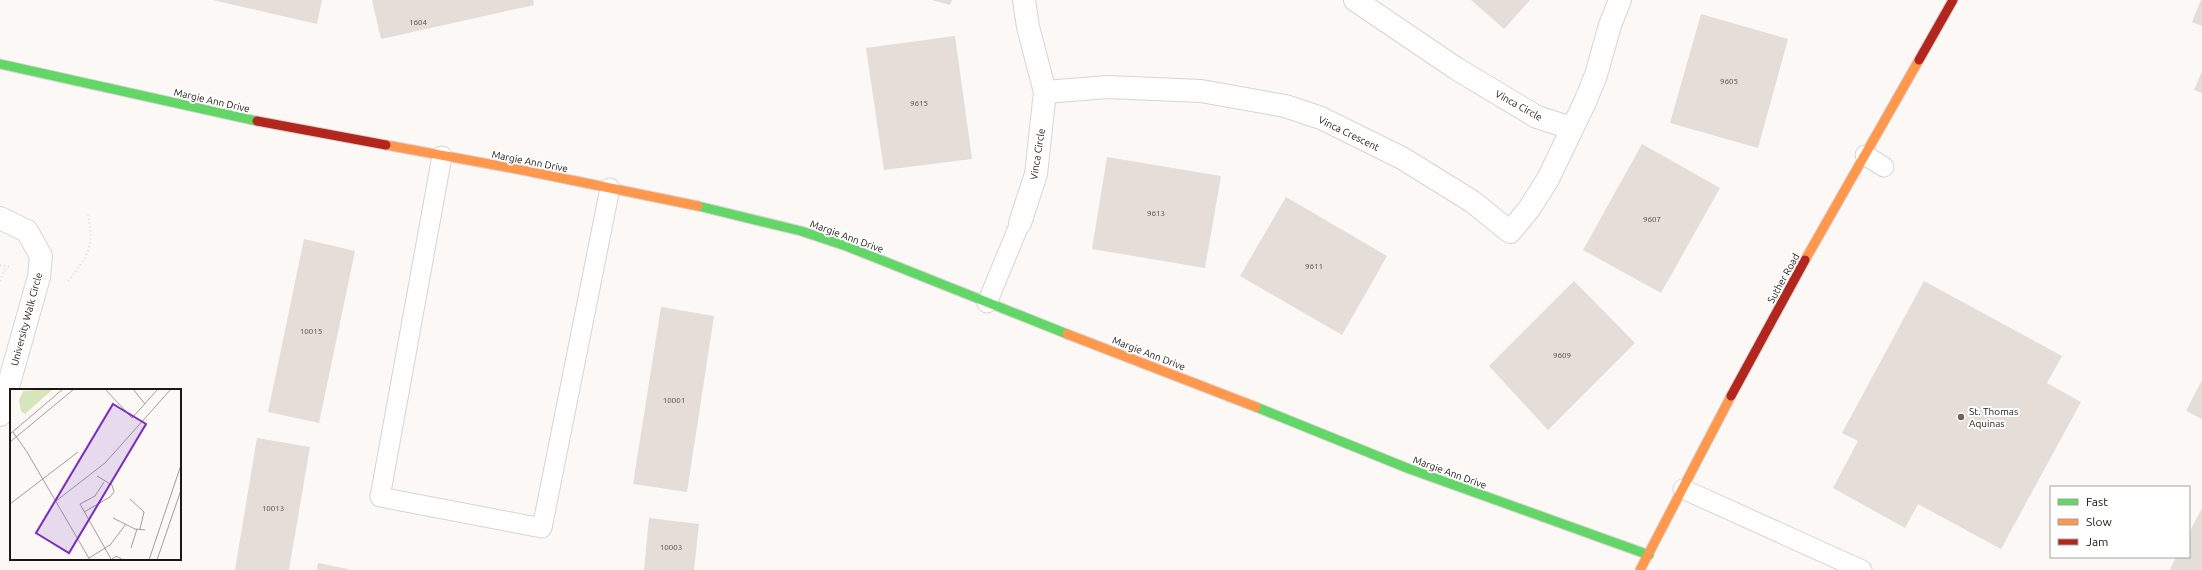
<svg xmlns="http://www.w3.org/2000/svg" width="2202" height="570" font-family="Ubuntu,sans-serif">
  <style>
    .building { fill: #e4ddd8 }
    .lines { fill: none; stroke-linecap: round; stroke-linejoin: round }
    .lane-casing { stroke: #dad4d1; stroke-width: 21 }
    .street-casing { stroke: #dad4d1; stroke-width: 24 }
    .fast-casing { stroke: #dad4d1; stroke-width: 11 }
    .slow-casing { stroke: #dad4d1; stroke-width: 11 }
    .jam-casing { stroke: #dad4d1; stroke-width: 11 }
    .path { stroke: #e0dede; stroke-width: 2.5; stroke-dasharray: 1 3; stroke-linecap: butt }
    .lane { stroke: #fefefe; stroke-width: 19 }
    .street { stroke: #fefefe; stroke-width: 22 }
    .fast { stroke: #63d668; stroke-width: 9 }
    .slow { stroke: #ff974d; stroke-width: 9 }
    .jam { stroke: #b3261e; stroke-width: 9 }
    .poi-dot { fill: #6b6561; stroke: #fff; stroke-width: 1.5 }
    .labels { text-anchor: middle; stroke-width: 4; stroke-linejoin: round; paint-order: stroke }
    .number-label { font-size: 8px; fill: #524b46 }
    .street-label { font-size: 10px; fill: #1d1611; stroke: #fff }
    .poi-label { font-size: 10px; fill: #1d1611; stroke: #fff; text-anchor: start }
    .inset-road { fill: none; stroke: #a29e9a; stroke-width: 1 }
    .view { fill: #7b2cbf; fill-opacity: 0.15; stroke: #7b2cbf; stroke-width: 2 }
    .inset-edge { fill: none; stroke: #1d1611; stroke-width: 2 }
  </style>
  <rect width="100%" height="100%" fill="#fbf8f6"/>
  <!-- building -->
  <g class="building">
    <polygon points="213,0 322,0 317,24"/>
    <polygon points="372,0 533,0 534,5 381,39"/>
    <polygon points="932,0 952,0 950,5"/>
    <polygon points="1471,0 1530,0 1504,29"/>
    <polygon points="2201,0 2202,0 2202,26 2192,22"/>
    <polygon points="1701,14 1788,39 1758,148 1670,123"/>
    <polygon points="955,36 972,159 884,170 866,48"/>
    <polygon points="2202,71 2202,93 2194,90"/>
    <polygon points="1642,144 1720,188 1661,293 1583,250"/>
    <polygon points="1107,157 1221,176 1205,268 1092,249"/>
    <polygon points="1286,197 1387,256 1342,335 1240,276"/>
    <polygon points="304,239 355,251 319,423 268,412"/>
    <polygon points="1574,281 1635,343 1548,430 1489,366"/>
    <polygon points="1924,281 2062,356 2047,383 2081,402 2001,549 1918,504 1905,528 1833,488 1858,441 1842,433"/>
    <polygon points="661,307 714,316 687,492 633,484"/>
    <polygon points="2202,380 2202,419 2186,411"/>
    <polygon points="257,438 310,447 289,570 235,570"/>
    <polygon points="2202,508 2202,570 2170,570 2176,557 2189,557 2189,533"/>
    <polygon points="649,518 699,524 694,570 644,570"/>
    <polygon points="318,563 348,569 348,570 317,570"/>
  </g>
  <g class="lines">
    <defs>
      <g id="lane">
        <polyline points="1865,155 1884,167"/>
        <polyline points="442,156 380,497 542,528 610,188"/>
        <polyline points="987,303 1020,223"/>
        <polyline points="1683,489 1862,570"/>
      </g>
      <g id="street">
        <polyline points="1355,0 1457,69 1537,117 1571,128"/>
        <polyline points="1045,92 1108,87 1201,91 1285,106 1321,118 1402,158 1473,202 1510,232 1529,209 1548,179 1585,102 1596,75 1610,25 1620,0"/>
        <polyline points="0,218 27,231 41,256 39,277 0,415"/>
        <polyline points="1020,223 1036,174 1045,92 1028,27 1024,0"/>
      </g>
      <g id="fast">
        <polyline points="0,64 257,121"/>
        <polyline points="698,206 801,231 846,246 1067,334"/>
        <polyline points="1256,407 1407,468 1649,555"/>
      </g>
      <g id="slow">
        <polyline points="386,145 522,170 698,206"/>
        <polyline points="1805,260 1919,60"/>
        <polyline points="1067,334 1256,407"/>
        <polyline points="1640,570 1731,396"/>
      </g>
      <g id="jam">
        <polyline points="1919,60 1953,0"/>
        <polyline points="257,121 386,145"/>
        <polyline points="1731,396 1805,260"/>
      </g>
    </defs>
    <!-- lane casing -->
    <use href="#lane" class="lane-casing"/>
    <!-- street casing -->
    <use href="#street" class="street-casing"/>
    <!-- fast casing -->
    <use href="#fast" class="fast-casing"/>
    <!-- slow casing -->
    <use href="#slow" class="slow-casing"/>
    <!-- jam casing -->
    <use href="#jam" class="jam-casing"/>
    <!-- path -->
    <g class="path">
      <polyline points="0,265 11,267"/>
      <polyline points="0,281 6,266"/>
      <path d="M68,281C87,257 95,247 88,215"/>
    </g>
    <!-- lane -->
    <use href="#lane" class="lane"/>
    <!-- street -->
    <use href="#street" class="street"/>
    <!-- fast -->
    <use href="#fast" class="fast"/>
    <!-- slow -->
    <use href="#slow" class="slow"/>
    <!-- jam -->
    <use href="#jam" class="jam"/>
  </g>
  <!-- markers -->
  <circle class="poi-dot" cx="1961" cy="417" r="4"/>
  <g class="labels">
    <!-- number labels -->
    <g class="number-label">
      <text x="418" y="25">1604</text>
      <text x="1729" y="84">9605</text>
      <text x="919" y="106">9615</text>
      <text x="1156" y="216">9613</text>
      <text x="1652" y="222">9607</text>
      <text x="1314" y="269">9611</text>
      <text x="311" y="334">10015</text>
      <text x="1562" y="358">9609</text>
      <text x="674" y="403">10001</text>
      <text x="273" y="511">10013</text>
      <text x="671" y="550">10003</text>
    </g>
    <!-- street labels -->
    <g class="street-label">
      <text transform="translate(212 100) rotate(13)" y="4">Margie Ann Drive</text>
      <text transform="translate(1519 105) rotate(29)" y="4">Vinca Circle</text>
      <text transform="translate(1349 133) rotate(26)" y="4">Vinca Crescent</text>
      <text transform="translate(1037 154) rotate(-81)" y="4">Vinca Circle</text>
      <text transform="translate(530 161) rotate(11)" y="4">Margie Ann Drive</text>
      <text transform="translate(847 236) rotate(20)" y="4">Margie Ann Drive</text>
      <text transform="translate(1783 278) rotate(-61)" y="4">Suther Road</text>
      <text transform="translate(26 319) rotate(-75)" y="4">University Walk Circle</text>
      <text transform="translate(1149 353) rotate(21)" y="4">Margie Ann Drive</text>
      <text transform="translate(1450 472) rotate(20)" y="4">Margie Ann Drive</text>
    </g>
    <!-- poi labels -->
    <g class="poi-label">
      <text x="1969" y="415">St. Thomas<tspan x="1969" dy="12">Aquinas</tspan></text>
    </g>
  </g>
  <!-- overview -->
  <g transform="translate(10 389)">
    <rect width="171" height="171" fill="#fbf8f6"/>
    <path d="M43,0L15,25L11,22L9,11L13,2Z" fill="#d7e6ba"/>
    <path class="inset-road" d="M95,0L122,29L148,0M123,0L135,15M3,43L17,63L80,171M0,45L53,0M0,53L64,0M94,93L85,107L70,115L101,170M120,110L134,123L130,140M46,112L95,74L161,0M0,115L68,63M74,123L100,108L104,103L102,96L87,87M103,129L125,140L135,141M121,159L127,140M79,169L100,156L116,135M101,171L106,167L113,171M139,171L171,76M147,171L171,101"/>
    <path class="view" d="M103,15L136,35L59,164L26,144Z"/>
    <rect width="171" height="171" class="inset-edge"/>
  </g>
  <!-- legend -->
  <rect x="2050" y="486" width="140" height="72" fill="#ffffff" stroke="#a5a2a0"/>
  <rect x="2058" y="499" width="20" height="6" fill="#63d668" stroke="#a5a2a0"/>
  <text x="2086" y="506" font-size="12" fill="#1d1611">Fast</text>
  <rect x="2058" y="519" width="20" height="6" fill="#ff974d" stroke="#a5a2a0"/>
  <text x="2086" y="526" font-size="12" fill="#1d1611">Slow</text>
  <rect x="2058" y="539" width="20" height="6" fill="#b3261e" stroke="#a5a2a0"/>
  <text x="2086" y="546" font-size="12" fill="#1d1611">Jam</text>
</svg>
